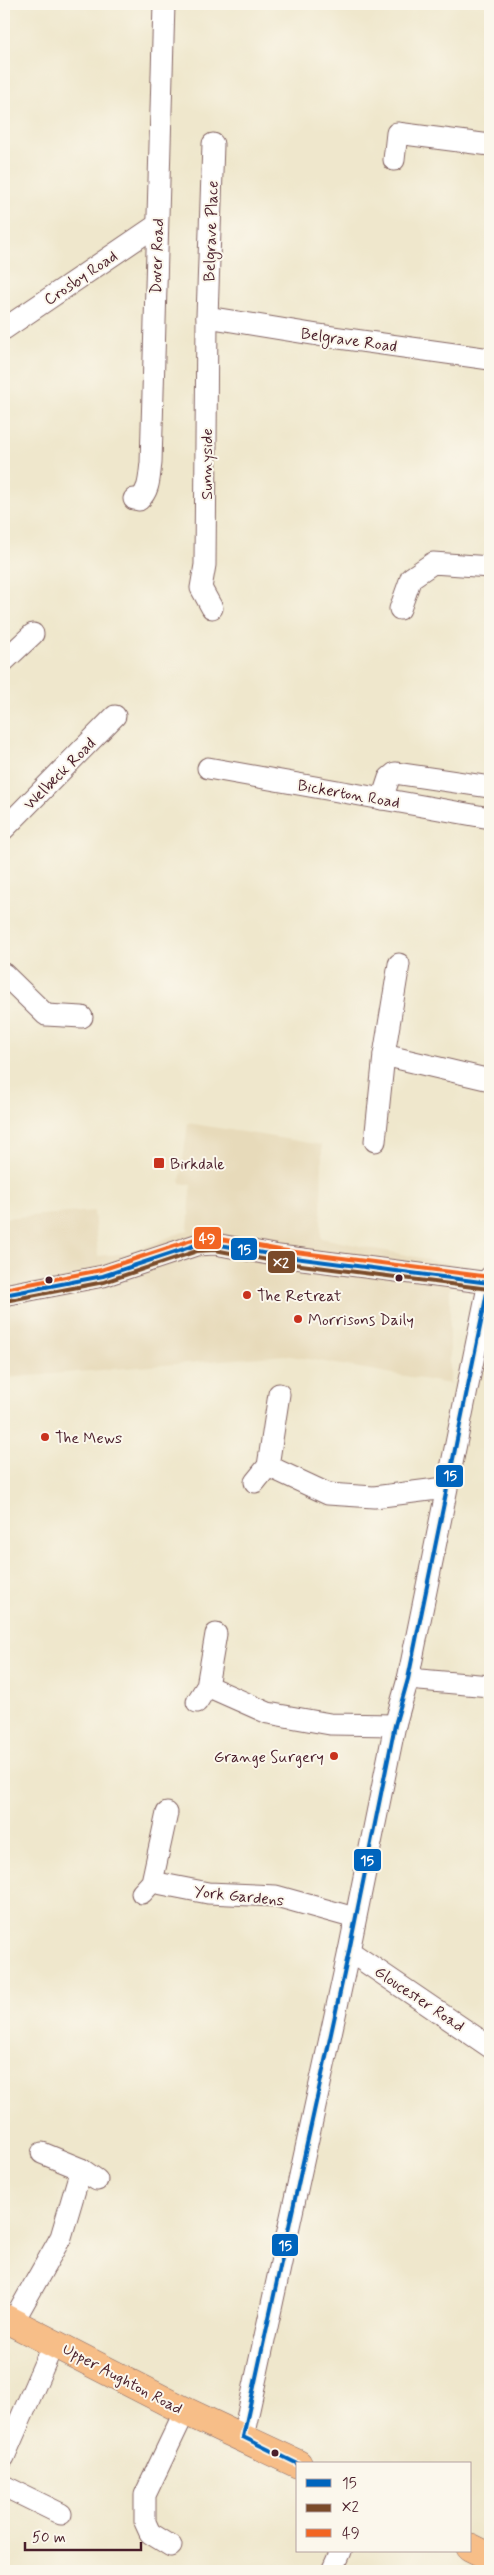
<svg xmlns="http://www.w3.org/2000/svg" width="494" height="2575" font-family="Mynerve,sans-serif">
  <style>
    .built { fill: #e7daba }
    .lines { fill: none; stroke-linecap: round; stroke-linejoin: round }
    .minor-casing { stroke: #846563; stroke-width: 23 }
    .major-casing { stroke: #846563; stroke-width: 29 }
    .minor { stroke: #fff; stroke-width: 21 }
    .major { stroke: #f7be88; stroke-width: 28 }
    .bus-1-casing { stroke: #fbf7ec; stroke-width: 8 }
    .bus-2-casing { stroke: #fbf7ec; stroke-width: 8 }
    .bus-3-casing { stroke: #fbf7ec; stroke-width: 8 }
    .bus-1 { stroke: #0065bd; stroke-width: 4 }
    .bus-2 { stroke: #7a4b2a; stroke-width: 4 }
    .bus-3 { stroke: #f26522; stroke-width: 4 }
    .poi-dot { fill: #c8321e; stroke: #fbf7ec; stroke-width: 2 }
    .bus-dot { fill: #4a1f2b; stroke: #fbf7ec; stroke-width: 2 }
    .labels { text-anchor: middle; stroke-width: 4; stroke-linejoin: round; paint-order: stroke }
    .street-label { font-size: 16px; fill: #4a1f2b; stroke: #fbf7ec }
    .poi-label { font-size: 16px; fill: #4a1f2b; stroke: #fbf7ec; text-anchor: start }
    .line-badge { stroke: #fbf7ec; stroke-width: 2 }
    .badge-label { font-size: 14px; text-anchor: middle; font-weight: bold; fill: #fff }
  </style>
  <rect width="100%" height="100%" fill="#fbf7ec"/>
  <filter id="ink" filterUnits="userSpaceOnUse"><feTurbulence type="fractalNoise" baseFrequency=".02" numOctaves="2"/><feDisplacementMap in="SourceGraphic" scale="10" xChannelSelector="R" yChannelSelector="G"/><feConvolveMatrix kernelMatrix="1 2 1 2 8 2 1 2 1" color-interpolation-filters="sRGB"/></filter>
  <filter id="wash" filterUnits="userSpaceOnUse"><feTurbulence type="fractalNoise" baseFrequency=".0096" numOctaves="4" result="noise"/><feDisplacementMap in="SourceGraphic" scale="20" xChannelSelector="R" yChannelSelector="G"/><feGaussianBlur stdDeviation="1.12" result="paint"/><feColorMatrix in="noise" values="0 0 0 0 0 0 0 0 0 0 0 0 0 0 0 0 0 1.4 0 .05"/><feComposite in="paint" operator="in"/></filter>
  <g filter="url(#wash)">
    <rect width="100%" height="100%" fill="#efe7cc"/>
    <!-- built -->
    <polygon class="built" points="188,1123 322,1145 321,1238 450,1264 450,1384 285,1355 4,1378 4,1218 94,1211 98,1256 128,1253 188,1230 191,1185 180,1183"/>
  </g>
  <g filter="url(#ink)">
    <g class="lines">
      <defs>
        <g id="minor">
          <polyline points="394,160 397,133 490,145"/>
          <polyline points="207,317 318,335 490,359"/>
          <polyline points="4,329 157,225"/>
          <path d="M134,499L139,500C150,490 149,477 151,463L164,4"/>
          <polyline points="212,608 201,588 205,565 207,317 213,144"/>
          <polyline points="400,609 411,578 433,563 490,567"/>
          <polyline points="4,661 33,634"/>
          <polyline points="208,768 490,818"/>
          <polyline points="382,799 389,778 395,773 490,787"/>
          <polyline points="4,829 115,716"/>
          <polyline points="4,974 46,1015 82,1017"/>
          <polyline points="384,1055 490,1080"/>
          <polyline points="375,1141 384,1055 399,964"/>
          <polyline points="4,1295 103,1276 196,1245 215,1244 279,1256 490,1283"/>
          <polyline points="268,1466 328,1494 374,1497 445,1488"/>
          <polyline points="255,1482 268,1466 279,1394"/>
          <polyline points="408,1679 490,1686"/>
          <polyline points="207,1686 268,1713 330,1724 395,1725"/>
          <polyline points="197,1702 207,1686 216,1634"/>
          <polyline points="152,1882 208,1893 276,1896 355,1918"/>
          <polyline points="142,1893 152,1882 167,1813"/>
          <polyline points="349,1951 490,2047"/>
          <polyline points="42,2153 81,2169 97,2180"/>
          <polyline points="13,2322 61,2237 81,2169"/>
          <polyline points="243,2437 349,1951 395,1725 408,1679 490,1277"/>
          <polyline points="4,2457 54,2342"/>
          <polyline points="4,2486 61,2514"/>
          <polyline points="171,2546 150,2533 145,2522 145,2495 185,2411"/>
          <polyline points="332,2571 341,2551"/>
        </g>
        <g id="major">
          <polyline points="4,2318 185,2411 298,2464"/>
          <polyline points="470,2547 490,2557"/>
        </g>
      </defs>
      <!-- minor casing -->
      <use href="#minor" class="minor-casing"/>
      <!-- major casing -->
      <use href="#major" class="major-casing"/>
      <!-- minor -->
      <use href="#minor" class="minor"/>
      <!-- major -->
      <use href="#major" class="major"/>
      <defs>
        <g id="bus-1">
          <polyline points="4,1295 103,1276 196,1245 215,1244 279,1256 489,1283"/>
          <polyline points="243,2437 349,1951 395,1725 408,1679 489,1283"/>
          <polyline points="243,2437 298,2464"/>
        </g>
        <polyline id="bus-2" points="5,1301 104,1282 197,1251 215,1250 278,1262 489,1289"/>
        <polyline id="bus-3" points="4,1289 101,1270 195,1239 215,1238 280,1250 490,1277"/>
      </defs>
      <!-- bus-1 casing -->
      <use href="#bus-1" class="bus-1-casing"/>
      <!-- bus-2 casing -->
      <use href="#bus-2" class="bus-2-casing"/>
      <!-- bus-3 casing -->
      <use href="#bus-3" class="bus-3-casing"/>
      <!-- bus-1 -->
      <use href="#bus-1" class="bus-1"/>
      <!-- bus-2 -->
      <use href="#bus-2" class="bus-2"/>
      <!-- bus-3 -->
      <use href="#bus-3" class="bus-3"/>
    </g>
  </g>
  <!-- markers -->
  <g class="poi-dot">
    <rect x="153" y="1157" width="12" height="12" rx="2.5"/>
    <circle cx="247" cy="1295" r="5"/>
    <circle cx="298" cy="1319" r="5"/>
    <circle cx="45" cy="1437" r="5"/>
    <circle cx="334" cy="1756" r="5"/>
  </g>
  <g class="bus-dot">
    <circle cx="399" cy="1278" r="4.5"/>
    <circle cx="49" cy="1280" r="4.5"/>
    <circle cx="275" cy="2453" r="4.5"/>
  </g>
  <g class="labels">
    <!-- street labels -->
    <g class="street-label">
      <text transform="translate(210 231) rotate(-88)" y="6">Belgrave Place</text>
      <text transform="translate(156 256) rotate(-88)" y="6">Dover Road</text>
      <text transform="translate(80 277) rotate(-34)" y="6">Crosby Road</text>
      <text transform="translate(349 339) rotate(8)" y="6">Belgrave Road</text>
      <text transform="translate(206 464) rotate(-90)" y="6">Sunnyside</text>
      <text transform="translate(59 773) rotate(-45)" y="6">Welbeck Road</text>
      <text transform="translate(349 793) rotate(10)" y="6">Bickerton Road</text>
      <text transform="translate(239 1895) rotate(6)" y="6">York Gardens</text>
      <text transform="translate(420 1998) rotate(34)" y="6">Gloucester Road</text>
      <text transform="translate(123 2378) rotate(28)" y="6">Upper Aughton Road</text>
    </g>
    <!-- poi labels -->
    <g class="poi-label">
      <text x="170" y="1169">Birkdale</text>
      <text x="257" y="1301">The Retreat</text>
      <text x="308" y="1325">Morrisons Daily</text>
      <text x="55" y="1443">The Mews</text>
      <text x="324" y="1762" text-anchor="end">Grange Surgery</text>
    </g>
  </g>
  <g class="line-badge">
    <rect x="193" y="1226" width="29" height="24" rx="5" fill="#f26522"/>
    <rect x="230" y="1237" width="28" height="24" rx="5" fill="#0065bd"/>
    <rect x="267" y="1250" width="29" height="24" rx="5" fill="#7a4b2a"/>
    <rect x="435" y="1464" width="29" height="24" rx="5" fill="#0065bd"/>
    <rect x="353" y="1848" width="29" height="24" rx="5" fill="#0065bd"/>
    <rect x="271" y="2233" width="28" height="24" rx="5" fill="#0065bd"/>
  </g>
  <g class="badge-label">
    <text x="207" y="1243">49</text>
    <text x="244" y="1254">15</text>
    <text x="281" y="1267">X2</text>
    <text x="450" y="1480">15</text>
    <text x="367" y="1865">15</text>
    <text x="285" y="2250">15</text>
  </g>
  <!-- margin -->
  <rect width="494" height="2575" fill="none" stroke="#fbf7ec" stroke-width="20"/>
  <!-- legend -->
  <rect x="296" y="2462" width="175" height="90" fill="#fbf7ec" stroke="#b4a19f"/>
  <rect x="306" y="2479" width="25" height="8" fill="#0065bd" stroke="#b4a19f"/>
  <text x="342" y="2488" font-size="15" fill="#4a1f2b">15</text>
  <rect x="306" y="2504" width="25" height="8" fill="#7a4b2a" stroke="#b4a19f"/>
  <text x="342" y="2512" font-size="15" fill="#4a1f2b">X2</text>
  <rect x="306" y="2529" width="25" height="8" fill="#f26522" stroke="#b4a19f"/>
  <text x="342" y="2538" font-size="15" fill="#4a1f2b">49</text>
  <!-- scale -->
  <path d="M25 2542v8h116v-8" fill="none" stroke="#4a1f2b" stroke-width="2.5"/>
  <text x="32" y="2542" font-size="15" fill="#4a1f2b" stroke="#fbf7ec" stroke-width="4" paint-order="stroke">50 m</text>
</svg>
